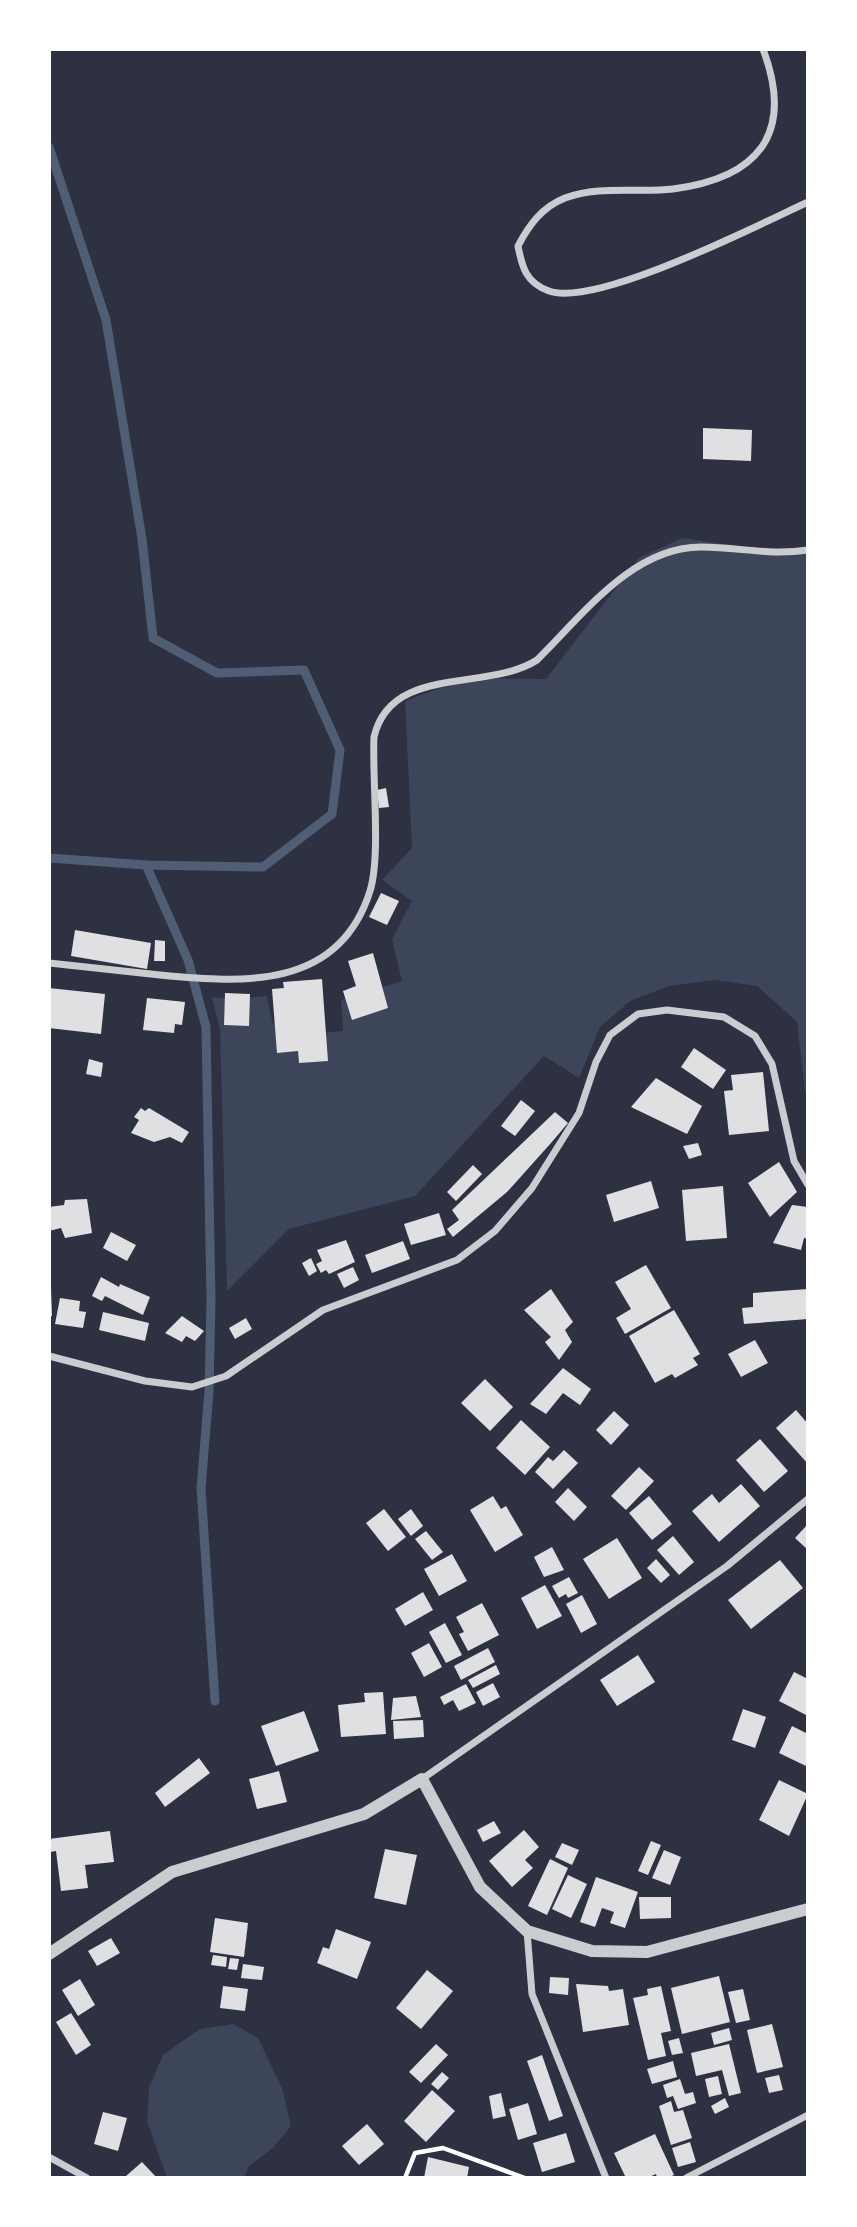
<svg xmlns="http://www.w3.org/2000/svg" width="857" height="2227" font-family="Commissioner,sans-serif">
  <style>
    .green { fill: #3c4559 }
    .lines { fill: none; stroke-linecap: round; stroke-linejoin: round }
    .stream { stroke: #4f5d75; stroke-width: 9 }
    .building { fill: #e0e0e3 }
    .path { stroke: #fff; stroke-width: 4.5 }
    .minor { stroke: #caccd0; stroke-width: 7 }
    .tertiary { stroke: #caccd0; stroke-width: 12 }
  </style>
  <rect width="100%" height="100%" fill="#2d3142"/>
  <!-- green -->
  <g class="green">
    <polygon points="682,538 786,553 808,550 808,1091 805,1091 797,1022 757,986 714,980 669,986 630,1001 600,1027 579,1078 544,1056 415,1196 289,1229 227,1291 220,1030 212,997 232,999 267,996 273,1025 287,1023 293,1036 343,1031 341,1000 402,981 392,939 412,901 382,880 412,848 405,701 466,678 546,679 639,558"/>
    <polygon points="233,2024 258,2038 282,2088 291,2126 273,2148 249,2166 244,2178 167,2178 147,2121 149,2087 163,2055 200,2029"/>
  </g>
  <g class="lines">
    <!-- stream -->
    <g class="stream">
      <polyline points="49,147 106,320 142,539 153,638 217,673 304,670 340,750 332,814 263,867 146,865 49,858"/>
      <polyline points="146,865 188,960 206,1027 211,1300 209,1391 201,1488 215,1701"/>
    </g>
  </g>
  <!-- building -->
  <g class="building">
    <polygon points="703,428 752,430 751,461 703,459"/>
    <polygon points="386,788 389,807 379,808 377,790"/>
    <polygon points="381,893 399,901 387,925 369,917"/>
    <polygon points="75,930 151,943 147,969 71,956"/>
    <polygon points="155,940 165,941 165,961 154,961"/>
    <polygon points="373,953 388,1008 352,1020 343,991 356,986 348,961"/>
    <polygon points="322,979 328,1061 299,1063 298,1051 277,1053 272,989 284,988 283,982"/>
    <polygon points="49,988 105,994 101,1034 49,1028"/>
    <polygon points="225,993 250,994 249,1026 224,1025"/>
    <polygon points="147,998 185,1002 182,1025 175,1024 174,1033 143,1030"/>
    <polygon points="694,1048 726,1070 713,1089 681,1067"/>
    <polygon points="89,1059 103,1063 101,1077 86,1074"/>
    <polygon points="763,1072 769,1131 729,1135 724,1091 733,1090 731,1075"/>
    <polygon points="656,1078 702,1106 687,1134 631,1107"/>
    <polygon points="521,1100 535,1111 515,1136 501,1126"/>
    <polygon points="141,1108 145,1111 149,1108 189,1132 182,1143 170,1137 154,1142 131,1133 139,1120 134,1117"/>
    <polygon points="555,1112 568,1123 551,1143 507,1192 453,1237 447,1229 459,1220 452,1210"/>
    <polygon points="698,1143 702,1155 689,1159 683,1146"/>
    <polygon points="779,1162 797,1192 770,1217 748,1183"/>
    <polygon points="473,1165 482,1174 456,1201 447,1192"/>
    <polygon points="651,1181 659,1208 614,1222 606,1195"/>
    <polygon points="723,1186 727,1238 686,1241 682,1190"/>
    <polygon points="87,1199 92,1233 65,1238 61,1228 49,1231 49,1207 64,1205 65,1200"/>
    <polygon points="792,1205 808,1207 808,1239 804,1238 801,1250 773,1243"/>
    <polygon points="439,1213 446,1235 411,1245 404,1224"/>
    <polygon points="111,1232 136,1245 127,1261 103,1248"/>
    <polygon points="346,1240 355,1262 329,1274 326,1270 321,1273 316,1264 322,1261 317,1250"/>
    <polygon points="403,1241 410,1259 372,1273 365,1255"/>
    <polygon points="311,1258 317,1271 309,1276 302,1263"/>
    <polygon points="646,1265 671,1308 625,1334 616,1318 631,1309 615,1282"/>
    <polygon points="353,1267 359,1280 344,1288 337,1274"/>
    <polygon points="101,1277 119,1287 120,1284 150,1297 143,1315 105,1296 102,1301 92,1296"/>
    <polygon points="49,1288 51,1288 52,1316 49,1317"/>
    <polygon points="551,1289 573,1322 565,1330 572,1342 559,1360 545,1342 551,1337 524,1310"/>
    <polygon points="808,1289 808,1319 744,1324 742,1308 753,1307 753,1293"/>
    <polygon points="60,1298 80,1301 79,1311 86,1312 83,1328 55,1324"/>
    <polygon points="674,1310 700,1354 693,1358 698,1365 675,1378 672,1374 655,1383 629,1336"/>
    <polygon points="103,1312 149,1323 145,1341 99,1330"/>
    <polygon points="182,1316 204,1331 195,1341 186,1336 182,1342 165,1333"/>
    <polygon points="246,1318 252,1329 235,1339 229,1328"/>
    <polygon points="755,1340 768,1363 741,1377 728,1354"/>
    <polygon points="563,1368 591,1389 580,1405 563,1393 546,1414 530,1404"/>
    <polygon points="485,1379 513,1407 490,1431 461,1403"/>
    <polygon points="796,1410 808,1424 808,1464 776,1428"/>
    <polygon points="614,1411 629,1425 611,1445 596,1430"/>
    <polygon points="521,1420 550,1447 525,1475 496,1448"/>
    <polygon points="760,1439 788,1471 764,1492 736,1460"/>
    <polygon points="564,1450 578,1463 553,1489 535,1472 548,1457 553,1461"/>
    <polygon points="639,1467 654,1481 626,1510 611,1496"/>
    <polygon points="741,1484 760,1506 719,1542 692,1511 712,1494 719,1503"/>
    <polygon points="568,1488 587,1507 574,1521 555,1502"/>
    <polygon points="493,1496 501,1509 506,1506 523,1535 495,1552 470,1510"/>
    <polygon points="649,1496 672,1524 652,1540 629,1513"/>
    <polygon points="384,1509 406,1537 388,1551 366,1523"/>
    <polygon points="411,1509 423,1526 411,1536 398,1519"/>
    <polygon points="808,1524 808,1550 795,1538"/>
    <polygon points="426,1531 443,1552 432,1560 415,1539"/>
    <polygon points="673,1536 694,1562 679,1575 657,1550"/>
    <polygon points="617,1538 642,1578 609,1599 583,1559"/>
    <polygon points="552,1547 564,1570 544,1577 534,1557"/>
    <polygon points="452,1554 467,1581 439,1596 424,1569"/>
    <polygon points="656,1559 670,1575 661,1583 647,1568"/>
    <polygon points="780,1560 803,1588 751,1629 728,1600"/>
    <polygon points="569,1577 578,1593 568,1598 566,1594 559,1598 552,1586"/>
    <polygon points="545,1585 562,1616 537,1629 521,1598"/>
    <polygon points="423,1592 433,1610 405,1626 395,1609"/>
    <polygon points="582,1595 597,1624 581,1633 566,1604"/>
    <polygon points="482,1603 499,1635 468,1651 459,1634 464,1632 456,1617"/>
    <polygon points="445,1623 462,1655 446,1663 429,1632"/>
    <polygon points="429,1643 442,1667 424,1677 411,1653"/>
    <polygon points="488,1648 495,1662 461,1680 454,1666"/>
    <polygon points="638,1655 655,1682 617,1706 600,1680"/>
    <polygon points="496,1665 500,1674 473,1688 468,1680"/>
    <polygon points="794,1672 808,1679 808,1716 779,1701"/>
    <polygon points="493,1683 500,1697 483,1706 476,1692"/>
    <polygon points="466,1684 476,1703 459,1711 453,1700 444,1705 440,1697"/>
    <polygon points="383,1692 386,1734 341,1737 338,1705 365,1702 364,1693"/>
    <polygon points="416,1696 421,1717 391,1720 393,1698"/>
    <polygon points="743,1709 766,1717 755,1748 732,1740"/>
    <polygon points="304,1711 319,1751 276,1766 261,1726"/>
    <polygon points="423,1720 424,1737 394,1739 393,1721"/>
    <polygon points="792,1726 808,1734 808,1767 779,1753"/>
    <polygon points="199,1758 210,1773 165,1807 155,1793"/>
    <polygon points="279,1771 287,1802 257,1809 249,1779"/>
    <polygon points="779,1780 808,1794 789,1836 759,1820"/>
    <polygon points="494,1821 501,1833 483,1842 477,1830"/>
    <polygon points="524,1830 539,1847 525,1860 533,1868 512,1887 489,1861"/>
    <polygon points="110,1831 114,1862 85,1865 88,1888 61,1891 56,1851 50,1852 49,1839"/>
    <polygon points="651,1841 661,1845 648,1875 638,1871"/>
    <polygon points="562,1843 579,1850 572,1865 555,1857"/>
    <polygon points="385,1849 417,1855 406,1905 374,1898"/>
    <polygon points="664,1850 681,1857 670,1885 652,1878"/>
    <polygon points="550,1859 568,1868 547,1915 528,1906"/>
    <polygon points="568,1875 587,1884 571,1918 552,1909"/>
    <polygon points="596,1877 638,1892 625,1928 610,1923 614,1912 602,1908 595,1927 580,1922"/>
    <polygon points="639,1897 671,1897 671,1918 640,1919"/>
    <polygon points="215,1918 248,1923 244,1957 210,1952"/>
    <polygon points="336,1929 371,1942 357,1979 317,1963 323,1947 329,1949"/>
    <polygon points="111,1938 120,1953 97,1966 88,1951"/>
    <polygon points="213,1955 227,1957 226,1967 211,1965"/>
    <polygon points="230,1958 239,1959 237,1970 228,1969"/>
    <polygon points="243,1964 264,1967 262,1980 241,1978"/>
    <polygon points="427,1970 453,1991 421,2029 396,2008"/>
    <polygon points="719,1976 730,2022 682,2034 671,1988"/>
    <polygon points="550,1977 569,1978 568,1995 549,1993"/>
    <polygon points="80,1979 95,2005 78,2016 62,1990"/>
    <polygon points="576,1984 608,1986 609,1991 623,1989 629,2025 583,2032"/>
    <polygon points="223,1986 248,1989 245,2011 220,2008"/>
    <polygon points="661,1986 671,2031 661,2033 666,2056 648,2060 633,1998 648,1995 647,1989"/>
    <polygon points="743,1989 750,2020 736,2023 728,1992"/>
    <polygon points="71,2013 91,2045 76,2055 56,2022"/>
    <polygon points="772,2024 783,2067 757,2073 747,2030"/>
    <polygon points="729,2028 732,2040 714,2045 711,2033"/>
    <polygon points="679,2038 683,2053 672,2055 668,2041"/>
    <polygon points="436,2044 448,2055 421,2083 409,2072"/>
    <polygon points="729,2044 741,2093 729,2096 722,2070 696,2076 691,2053"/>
    <polygon points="542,2055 563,2116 549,2121 527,2061"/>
    <polygon points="673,2061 677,2077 652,2084 647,2069"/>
    <polygon points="442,2072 449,2078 438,2090 431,2084"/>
    <polygon points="779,2075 783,2090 769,2093 765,2078"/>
    <polygon points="718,2076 722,2094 709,2097 705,2079"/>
    <polygon points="680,2079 685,2094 693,2092 696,2103 678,2109 673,2096 667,2098 663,2085"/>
    <polygon points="432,2090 455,2111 426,2142 404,2121"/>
    <polygon points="501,2093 506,2116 493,2119 489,2096"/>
    <polygon points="725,2098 729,2107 715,2114 711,2106"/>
    <polygon points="671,2101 674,2112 683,2110 692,2138 671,2145 659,2106"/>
    <polygon points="528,2103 537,2134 518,2140 509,2109"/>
    <polygon points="103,2112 127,2118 118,2151 94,2144"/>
    <polygon points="367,2124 384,2144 359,2165 342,2146"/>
    <polygon points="566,2133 575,2162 542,2172 533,2143"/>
    <polygon points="655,2134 674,2175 667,2178 657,2178 656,2174 647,2178 626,2178 614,2153"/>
    <polygon points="690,2142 696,2162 678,2167 672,2148"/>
    <polygon points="428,2157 469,2167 467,2178 424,2178"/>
    <polygon points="142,2162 157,2178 126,2176"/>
  </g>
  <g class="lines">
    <!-- path -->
    <polyline class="path" points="405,2178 415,2153 443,2148 525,2178"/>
    <!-- minor -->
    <g class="minor">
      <path d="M763,49C795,134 758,178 673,189C639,193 598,185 565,198C542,207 529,225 518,246C522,267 526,283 549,291C596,308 760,224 808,202"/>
      <path d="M49,963C86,967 123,971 160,975C243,983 339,990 370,891C381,856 372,779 374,737C391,664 488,692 537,660C582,616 632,547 701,547C740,547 768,556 808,550"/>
      <polyline points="49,1356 145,1381 192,1387 226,1376 323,1310 457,1260 495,1231 532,1188 579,1113 596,1062 610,1035 638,1014 667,1010 724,1017 755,1036 772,1064 794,1161 808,1185"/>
      <polyline points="422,1779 727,1566 808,1499"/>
      <polyline points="527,1931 532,1994 606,2178"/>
      <polyline points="49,2157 87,2178"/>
      <polyline points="686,2178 808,2115"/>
    </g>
    <!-- tertiary -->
    <polyline class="tertiary" points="49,1954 172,1872 364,1814 422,1779 480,1887 527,1931 592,1951 647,1952 808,1909"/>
  </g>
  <!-- border -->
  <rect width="857" height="2227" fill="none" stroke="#ffffff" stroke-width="102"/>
</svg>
